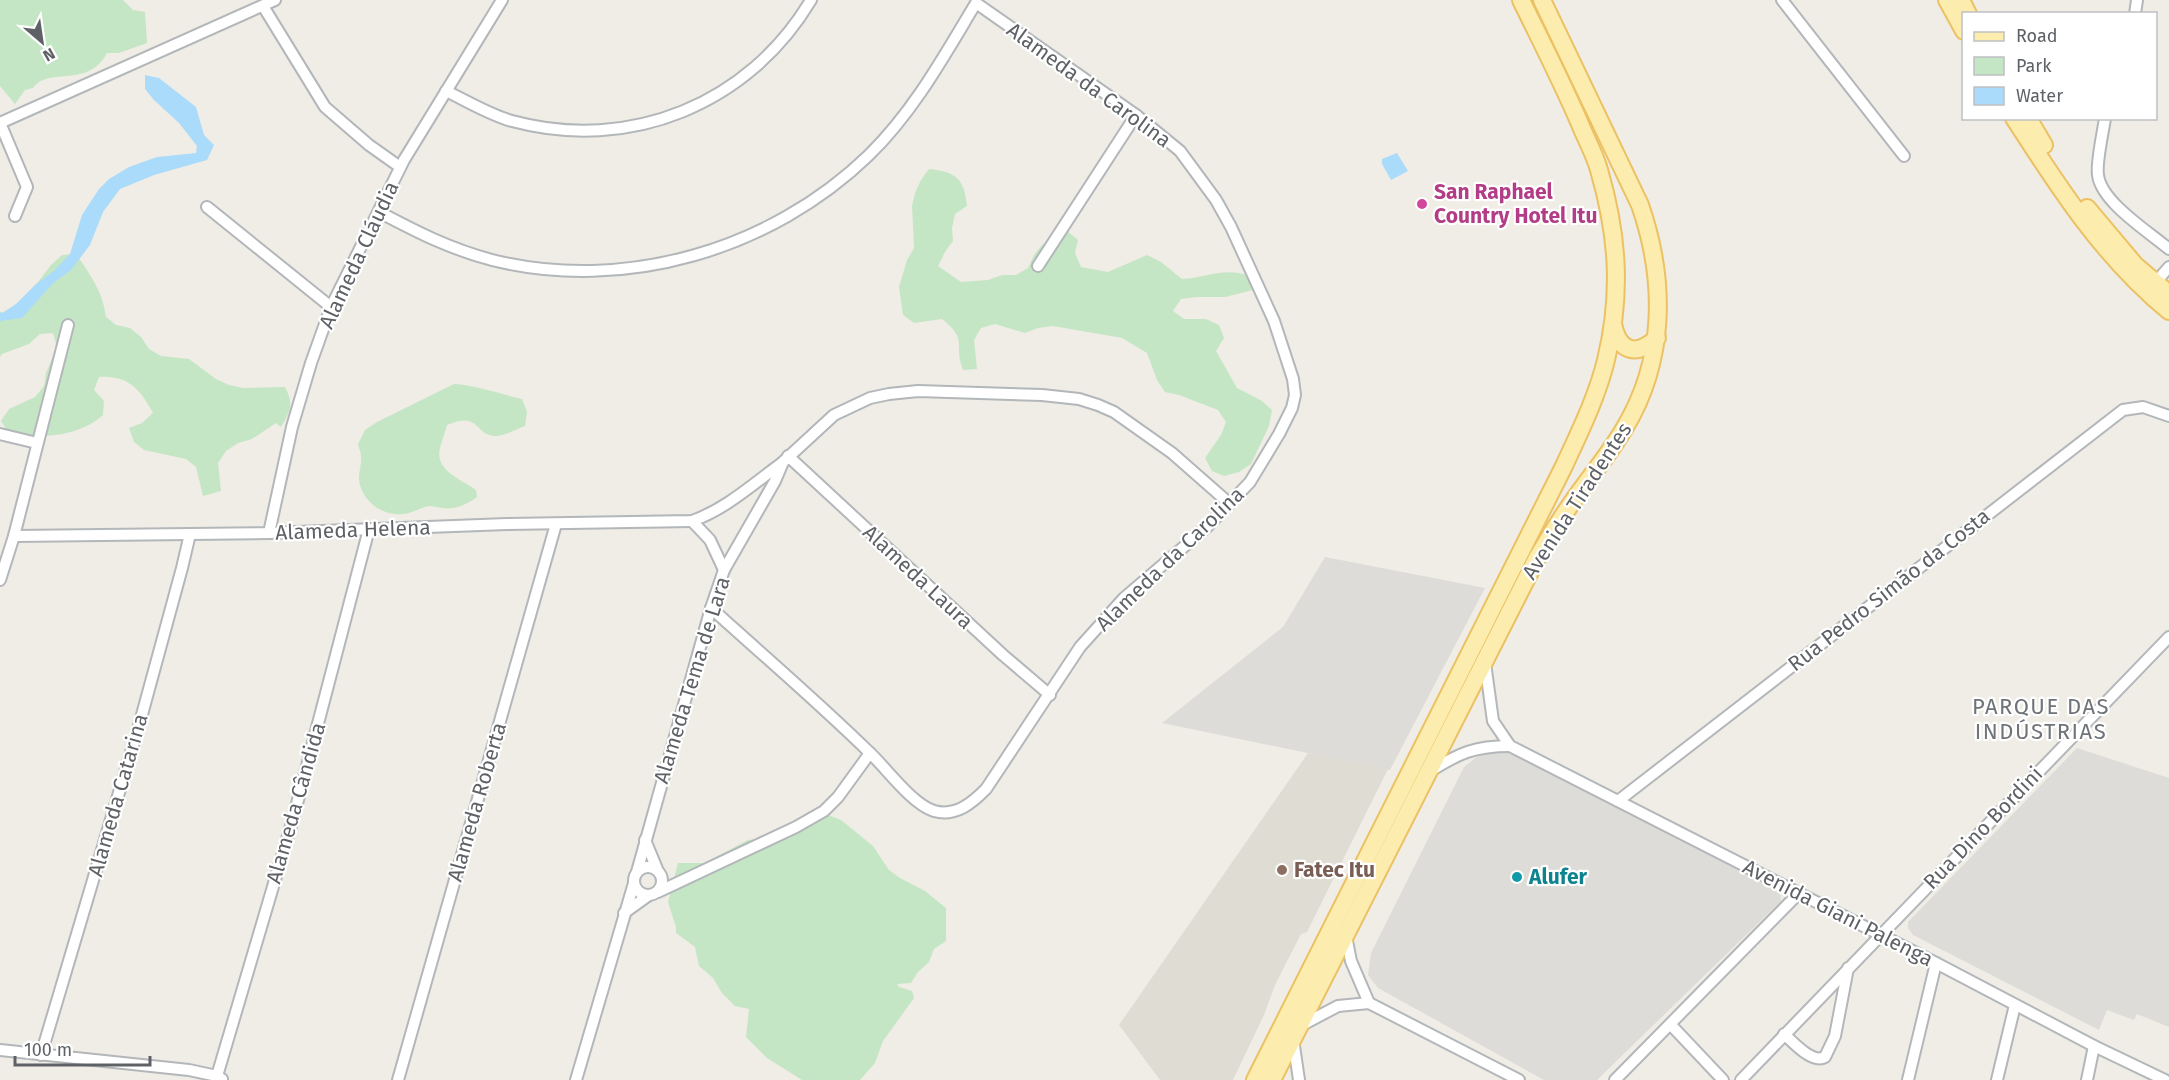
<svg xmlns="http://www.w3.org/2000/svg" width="2169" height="1080" font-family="'Fira Sans',sans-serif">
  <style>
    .industrial { fill: #dedcd8 }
    .education { fill: #dfdcd4 }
    .green { fill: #c5e6c4 }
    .water { fill: #aadbfb }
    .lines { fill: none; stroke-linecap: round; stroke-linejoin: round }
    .street-casing { stroke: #b3b7ba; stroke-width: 14 }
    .primary-casing { stroke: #ecc163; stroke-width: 20 }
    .street { stroke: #fff; stroke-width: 10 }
    .primary { stroke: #fcedaf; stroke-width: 16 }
    .hotel-dot { fill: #d1479c; stroke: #fff; stroke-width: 2 }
    .education-dot { fill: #8d6e63; stroke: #fff; stroke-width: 2 }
    .culture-dot { fill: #0f9aa8; stroke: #fff; stroke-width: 2 }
    .labels { text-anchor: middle; stroke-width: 4.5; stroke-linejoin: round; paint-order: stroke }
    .street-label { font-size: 21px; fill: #5e6266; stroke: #fff }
    .hotel-label { font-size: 21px; font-weight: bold; fill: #b23c85; stroke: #fff; text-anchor: start }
    .education-label { font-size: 21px; font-weight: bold; fill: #785e54; stroke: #fff; text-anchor: start }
    .culture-label { font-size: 21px; font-weight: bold; fill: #0d838f; stroke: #fff; text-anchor: start }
    .neighbourhood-label { font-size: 22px; letter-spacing: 1.5px; fill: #6f7478; stroke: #fff }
  </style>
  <rect width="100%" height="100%" fill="#efede6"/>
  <!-- industrial -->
  <g class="industrial">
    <polygon points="1325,557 1485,588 1390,770 1162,723 1283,627"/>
    <polygon points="2077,748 2169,778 2169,1027 2137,1014 2134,1020 2107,1010 2099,1030 1913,935 1908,928 1908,922"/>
    <polygon points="1504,750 1780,890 1781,901 1597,1080 1544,1080 1378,988 1368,975 1371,953 1464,767 1484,751"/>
  </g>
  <!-- education -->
  <polygon class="education" points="1308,753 1388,769 1307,932 1301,934 1275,985 1264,1015 1233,1080 1160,1080 1119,1025"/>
  <!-- green -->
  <g class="green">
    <path d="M0,0H123L133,10L145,12L147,43L119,53H107C88,89 49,66 33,88L25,90L15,104L0,86Z"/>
    <path d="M929,169C956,172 964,178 967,206L955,214L952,228L953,241L945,252L938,266L961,282L988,280L1002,275H1016L1028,268L1034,255L1042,245L1067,231L1078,240L1075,253L1081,267L1108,272L1147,255L1161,262L1182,279C1209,277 1226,266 1252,277L1253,290L1225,297H1196L1181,299L1173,311L1184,319H1206L1219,325L1224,338L1216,351L1237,388L1262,401L1272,410L1269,426L1251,464L1239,472L1224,476L1212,471L1205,458L1221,435L1226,422L1218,410L1179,395L1165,392L1157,380L1147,353L1122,338L1053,326L1038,328L1025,333L995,324L981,328L974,340L977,369L963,370C953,344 969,340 942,319L914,323L903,315L899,287L907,260L914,248L912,206L915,193L921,180Z"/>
    <path d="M76,254C90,274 103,292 106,317L116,325L130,328L141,337L149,349L161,356L189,359L216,379L229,385L243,388L285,387C294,405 291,410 281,427L276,423L252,439L238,443L226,451L218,463L221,491L203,496L196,467L186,459L144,450L134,442L129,428L142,423L153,413C140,389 128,375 99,377L94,390L104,401L103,415C79,437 41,439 9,433L1,421L9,409L35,397L44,386L46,373L57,347L53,333L40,334L29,344L2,354L0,357V314L25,299L51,265L62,255Z"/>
    <path d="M454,384C474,385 501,394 522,399L527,412L525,426C517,429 506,435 498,436C474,438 482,410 447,425C445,433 442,440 440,448C434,471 463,480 476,490L477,497C466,505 455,510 442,508C437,507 433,506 429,506C419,508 411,514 402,514C383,516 365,503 360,485C357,475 362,466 361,457C361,453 359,448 358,444L365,430L377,422Z"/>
    <polygon points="828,815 841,820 873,846 889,870 900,878 925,891 946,908 946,941 934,949 929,962 918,972 911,983 897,984 899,987 912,991 914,998 883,1041 875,1063 860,1080 802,1080 767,1058 746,1037 749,1009 735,1006 722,993 713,978 699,966 695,947 676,933 676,927 668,902 678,863 704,863 748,840 775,837 814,819"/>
  </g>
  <!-- water -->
  <g class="water">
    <polygon points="145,75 159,78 196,107 204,135 214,145 207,160 154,175 120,189 103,212 90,245 71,270 53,283 22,318 0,321 0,312 3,313 16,304 35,285 55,270 70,254 82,215 99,189 109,179 129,167 157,157 196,153 197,146 179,123 154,100 145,89"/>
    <polygon points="1397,153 1408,171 1391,180 1382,164 1382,159"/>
  </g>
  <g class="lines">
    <defs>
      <g id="street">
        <polyline points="1782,0 1904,156"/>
        <polyline points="263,6 325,107 369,145 400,167"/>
        <polyline points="2135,14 2137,0"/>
        <path d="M446,91C467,101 490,115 512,121C630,153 749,104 811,0"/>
        <path d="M2105,118C2103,133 2096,162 2098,175C2101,202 2149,232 2169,249"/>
        <polyline points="0,123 275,0"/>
        <polyline points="0,123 27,187 15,216"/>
        <polyline points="207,207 331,307"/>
        <path d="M379,212C417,232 450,249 492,260C624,293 771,250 869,155C914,111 944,56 976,3L1136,115L1180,151L1216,200L1231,227L1274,321L1293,379L1295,395L1292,408L1279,434L1250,482L1207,527L1124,598L1080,647L986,789C972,803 956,817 934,811C912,804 887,769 870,753C819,703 764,656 711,608"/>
        <polyline points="1038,266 1136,115"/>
        <polyline points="2155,283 2169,267"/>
        <polyline points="0,434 37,443"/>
        <polyline points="788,456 1003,655 1050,695"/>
        <polyline points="692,521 710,540 724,570"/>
        <polyline points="269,533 292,427 311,363 331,307 404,160 502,0"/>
        <path d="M14,536L269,533L507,524L692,521C726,509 753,484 782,463"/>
        <polyline points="0,580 14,536 68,325"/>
        <polyline points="1485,663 1493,721 1510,746 1936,963 2094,1046 2165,1080"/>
        <path d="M1429,772C1459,753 1475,746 1510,746"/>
        <polyline points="1618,801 2123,410 2143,407 2169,416"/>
        <polyline points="645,840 657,869"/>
        <circle cx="648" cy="881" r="14"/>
        <polyline points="637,872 711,608 724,570 775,481 783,462 834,415 870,398 889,394 918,391 1042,395 1079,399 1098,405 1114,412 1172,453 1230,504"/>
        <polyline points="658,892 796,827 824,811 838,797 870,753"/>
        <polyline points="624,913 649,895"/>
        <polyline points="1346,936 1351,961 1369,1003"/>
        <polyline points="1302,1025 1338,1006 1369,1003 1519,1080"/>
        <polyline points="1671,1025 1723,1080"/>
        <path d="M1784,1034C1794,1043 1812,1064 1825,1057L1835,1036L1848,968"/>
        <polyline points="1293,1039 1299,1080"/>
        <polyline points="0,1050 189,1070 217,1076 222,1079"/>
        <polyline points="41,1055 140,722 182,568 190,534"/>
        <polyline points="217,1076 293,819 369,529"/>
        <polyline points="398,1080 556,524"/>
        <polyline points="576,1080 634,883"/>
        <polyline points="1615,1080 1799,893"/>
        <polyline points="1741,1080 2169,637"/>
        <polyline points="1908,1080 1936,963"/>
        <polyline points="1997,1080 2015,1005"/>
        <polyline points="2087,1080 2094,1046"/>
      </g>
      <g id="primary">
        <polyline points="1947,0 1964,31"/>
        <polyline points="1961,0 1968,14"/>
        <path d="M2014,118C2059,188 2104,258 2169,311"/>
        <polyline points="2028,118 2044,145"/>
        <polyline points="2087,208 2135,265 2169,294"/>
        <path d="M1613,324C1619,352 1636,357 1657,338"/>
        <path d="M1255,1080L1564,466C1580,431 1597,397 1606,360C1622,294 1618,235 1599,170C1595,155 1586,139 1580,124C1562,82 1541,41 1521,0"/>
        <path d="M1272,1080L1537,558C1548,540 1559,521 1571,504C1588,479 1608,456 1624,429C1666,360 1666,280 1640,205L1542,0"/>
      </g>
    </defs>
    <!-- street casing -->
    <use href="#street" class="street-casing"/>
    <!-- primary casing -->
    <use href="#primary" class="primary-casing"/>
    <!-- street -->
    <use href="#street" class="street"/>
    <!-- primary -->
    <use href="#primary" class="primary"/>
  </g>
  <!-- markers -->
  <circle class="hotel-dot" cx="1422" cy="204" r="6"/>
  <circle class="education-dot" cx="1282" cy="870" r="6"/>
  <circle class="culture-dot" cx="1517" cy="877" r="6"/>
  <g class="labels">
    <!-- street labels -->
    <g class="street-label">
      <text transform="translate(1089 85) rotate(36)" y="7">Alameda da Carolina</text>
      <text transform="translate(359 255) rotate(-65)" y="7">Alameda Cláudia</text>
      <text transform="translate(1577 501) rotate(-57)" y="7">Avenida Tiradentes</text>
      <text transform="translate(353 530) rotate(-2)" y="7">Alameda Helena</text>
      <text transform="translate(1170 559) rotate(-44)" y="7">Alameda da Carolina</text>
      <text transform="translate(918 577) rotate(43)" y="7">Alameda Laura</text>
      <text transform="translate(1889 590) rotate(-38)" y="7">Rua Pedro Simão da Costa</text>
      <text transform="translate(692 680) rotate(-73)" y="7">Alameda Tema de Lara</text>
      <text transform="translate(118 795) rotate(-74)" y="7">Alameda Catarina</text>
      <text transform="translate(477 802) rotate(-74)" y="7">Alameda Roberta</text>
      <text transform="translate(296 803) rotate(-74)" y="7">Alameda Cândida</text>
      <text transform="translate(1983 828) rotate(-46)" y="7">Rua Dino Bordini</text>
      <text transform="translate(1838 913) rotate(27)" y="7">Avenida Giani Palenga</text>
    </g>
    <!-- hotel labels -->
    <g class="hotel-label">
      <text x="1434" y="199">San Raphael<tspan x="1434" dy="24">Country Hotel Itu</tspan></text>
    </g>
    <!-- education labels -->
    <g class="education-label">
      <text x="1294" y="877">Fatec Itu</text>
    </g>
    <!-- culture labels -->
    <g class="culture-label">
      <text x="1529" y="884">Alufer</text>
    </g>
    <!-- neighbourhood labels -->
    <g class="neighbourhood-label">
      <text x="2041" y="714">PARQUE DAS<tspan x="2041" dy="25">INDÚSTRIAS</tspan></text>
    </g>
  </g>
  <!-- legend -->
  <rect x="1962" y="12" width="195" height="108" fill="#ffffff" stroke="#bfc0c2" stroke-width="1.5"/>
  <rect x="1974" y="32" width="30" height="9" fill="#fcedaf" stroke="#bfc0c2" stroke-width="1.5"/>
  <text x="2016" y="42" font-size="18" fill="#5e6266">Road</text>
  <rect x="1974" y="57" width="30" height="18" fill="#c5e6c4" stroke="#bfc0c2" stroke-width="1.5"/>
  <text x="2016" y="72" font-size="18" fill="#5e6266">Park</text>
  <rect x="1974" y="87" width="30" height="18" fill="#aadbfb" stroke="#bfc0c2" stroke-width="1.5"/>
  <text x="2016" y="102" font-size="18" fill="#5e6266">Water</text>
  <!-- north arrow -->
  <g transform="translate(42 42) rotate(151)" stroke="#ffffff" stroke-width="4.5" paint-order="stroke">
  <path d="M0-4.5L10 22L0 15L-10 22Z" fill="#5e6266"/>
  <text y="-9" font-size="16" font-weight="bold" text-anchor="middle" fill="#5e6266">N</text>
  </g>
  <!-- scale -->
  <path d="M15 1056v9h135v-9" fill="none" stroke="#5e6266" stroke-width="3"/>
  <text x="24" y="1056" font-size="18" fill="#5e6266" stroke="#ffffff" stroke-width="4.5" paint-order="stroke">100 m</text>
</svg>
